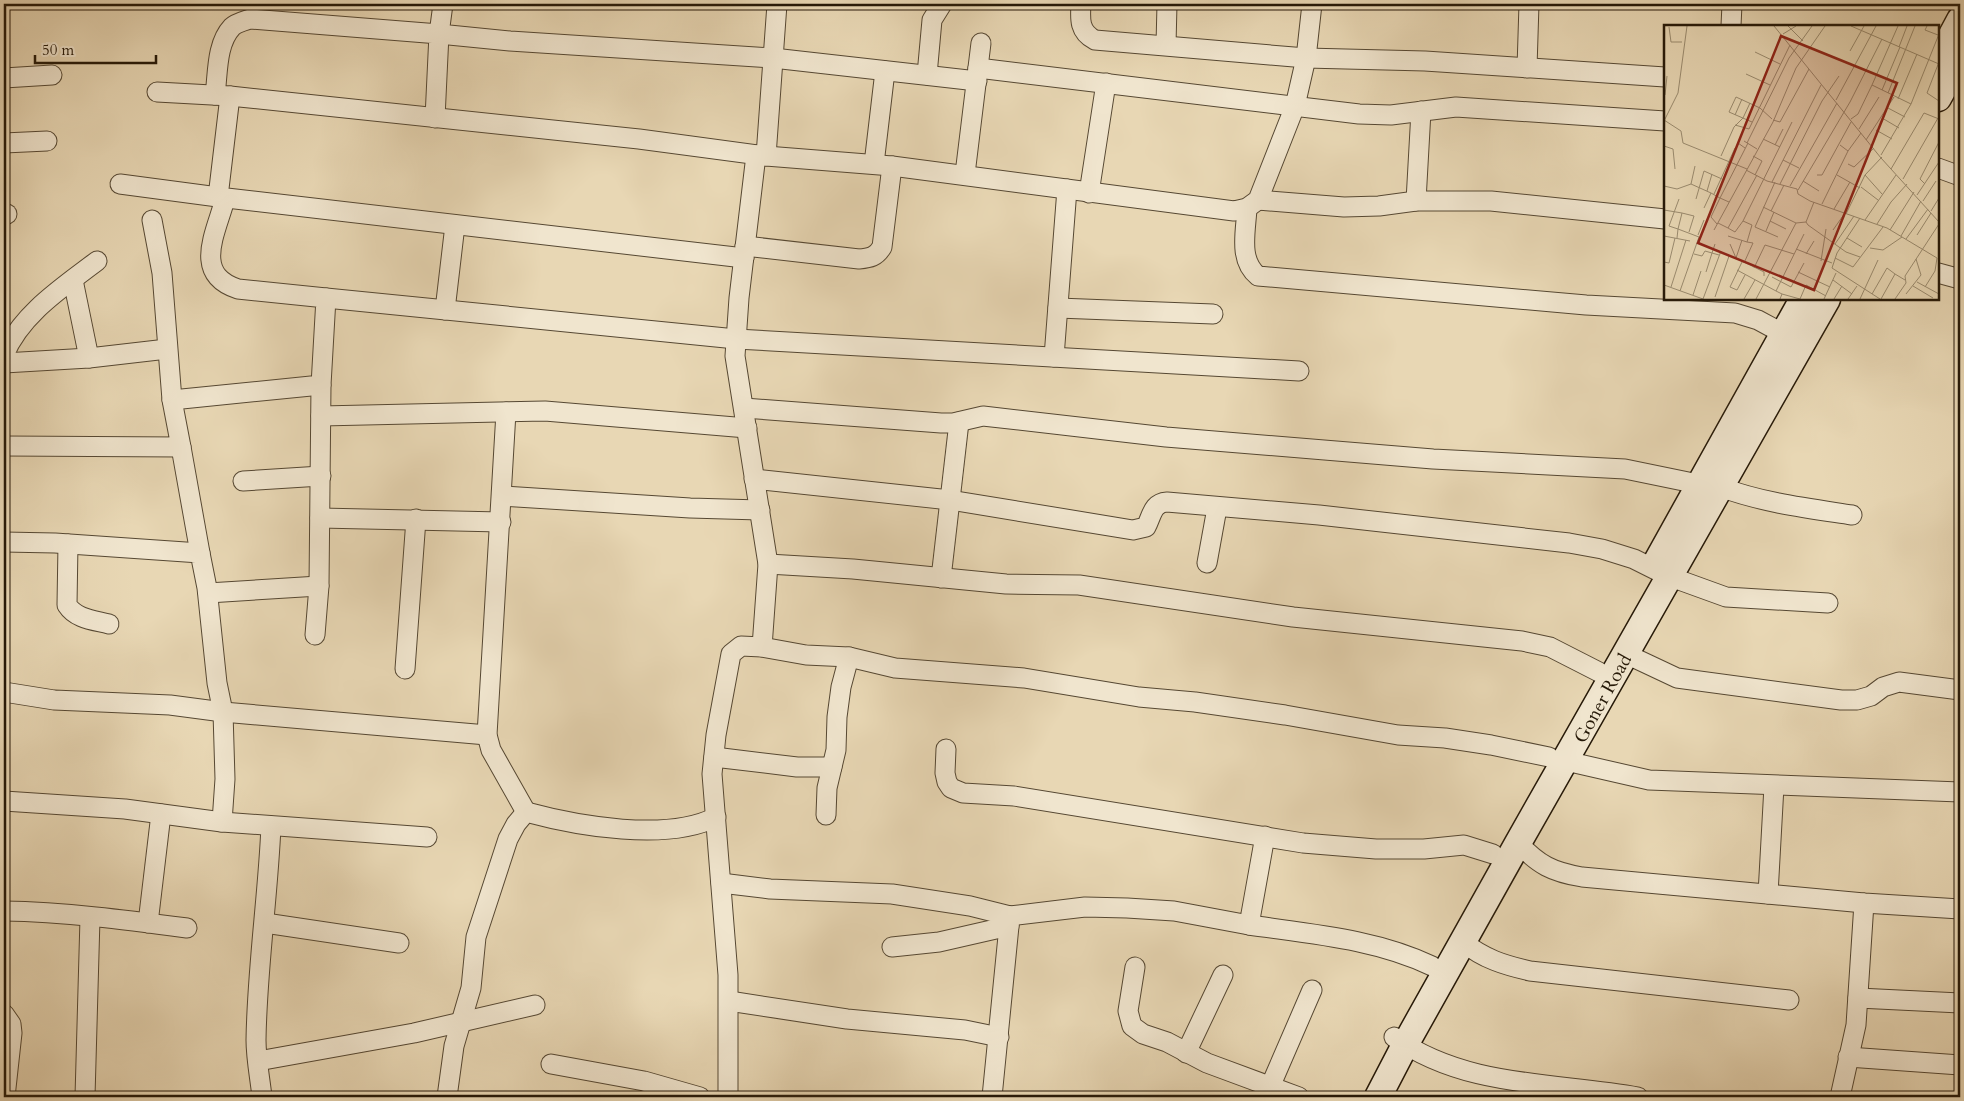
<svg xmlns="http://www.w3.org/2000/svg" width="1964" height="1101" font-family="Cardo,serif">
  <style>
    .lines { fill: none; stroke-linecap: round; stroke-linejoin: round }
    .street-casing { stroke: #564833; stroke-width: 21 }
    .secondary-casing { stroke: #261908; stroke-width: 29 }
    .street { stroke: #f0e5ce; stroke-width: 19 }
    .secondary { stroke: #f0e5ce; stroke-width: 26 }
    .labels { text-anchor: middle; stroke-width: 5; stroke-linejoin: round; paint-order: stroke }
    .street-label { font-size: 19px; fill: #261908; stroke: #f0e5ce }
    .inset-road { fill: none; stroke: #9a8b6f; stroke-width: 1 }
    .view { fill: #8f2418; fill-opacity: 0.15; stroke: #8f2418; stroke-width: 2.5 }
    .inset-edge { fill: none; stroke: #261908; stroke-width: 2.5 }
  </style>
  <rect width="100%" height="100%" fill="#e8d7b4"/>
  <filter id="stains"><feTurbulence type="fractalNoise" baseFrequency=".004" numOctaves="4"/><feColorMatrix values="0 0 0 0 .2 0 0 0 0 .09 0 0 0 0 .02 0 0 0 .5 -.17"/></filter>
  <radialGradient id="worn" r=".72"><stop offset=".6" stop-color="#630" stop-opacity="0"/><stop offset="1" stop-color="#630" stop-opacity=".3"/></radialGradient>
  <g class="lines">
    <defs>
      <g id="street">
        <polyline points="443,4 439,34 510,41 773,58 977,81"/>
        <path d="M1081,4C1080,19 1079,32 1095,40L1306,58L1425,61L1665,77"/>
        <polyline points="1731,26 1732,4"/>
        <polyline points="1166,45 1167,4"/>
        <polyline points="978,68 1359,114 1391,115 1456,107 1665,121"/>
        <polyline points="1527,68 1529,4"/>
        <polyline points="927,75 932,20 942,4"/>
        <polyline points="4,78 52,75"/>
        <polyline points="157,92 230,96 639,139 766,156 892,166 1234,211 1247,208 1258,200 1295,106 1306,58 1312,4"/>
        <path d="M215,95C218,74 216,44 232,27C236,23 244,21 250,19L439,34L435,118"/>
        <polyline points="230,96 218,197 744,258"/>
        <polyline points="4,143 47,141"/>
        <polyline points="756,155 739,298 735,356 768,564 762,647"/>
        <polyline points="766,156 777,4"/>
        <polyline points="874,164 885,71"/>
        <polyline points="1938,168 1960,176"/>
        <polyline points="965,174 981,43"/>
        <polyline points="120,184 218,197"/>
        <polyline points="1089,193 1106,83"/>
        <polyline points="1258,200 1344,207 1379,206 1416,201 1491,201 1665,219"/>
        <polyline points="1416,201 1421,111"/>
        <path d="M1247,208C1246,231 1238,260 1258,276L1586,305L1735,313L1758,320L1782,333"/>
        <polyline points="4,214 7,214"/>
        <polyline points="152,220 162,273 172,400"/>
        <path d="M745,246L859,259C870,258 876,257 882,247L892,166"/>
        <polyline points="1938,273 1960,279"/>
        <polyline points="73,280 89,358"/>
        <polyline points="326,298 736,339 1299,371"/>
        <polyline points="1058,308 1213,314"/>
        <polyline points="445,310 455,225"/>
        <path d="M4,355C21,314 63,287 97,261"/>
        <polyline points="1054,357 1067,189"/>
        <polyline points="4,363 89,358 167,349"/>
        <polyline points="744,408 941,423 953,423 983,416 1166,437 1433,459 1625,469 1698,484"/>
        <polyline points="506,412 487,735 491,750 526,812"/>
        <polyline points="321,416 545,411 747,428"/>
        <path d="M4,446L181,447L172,400L321,385L326,298L238,289C192,274 216,233 225,199"/>
        <polyline points="181,447 200,553"/>
        <path d="M754,479L950,500L1133,530L1146,527C1152,516 1152,503 1167,502L1319,515L1569,543L1602,549L1634,559L1668,576L1726,597L1828,603"/>
        <polyline points="243,481 321,476"/>
        <path d="M1720,487C1764,503 1806,508 1852,515"/>
        <polyline points="502,496 690,508 760,510"/>
        <polyline points="320,518 501,522"/>
        <polyline points="4,542 55,543 200,553 207,588 217,683 223,712 225,779 222,822"/>
        <path d="M68,544L67,605C76,619 93,620 109,624"/>
        <polyline points="1207,563 1217,508"/>
        <polyline points="768,564 853,569 1006,584 1079,585 1293,617 1522,641 1550,647 1599,672"/>
        <polyline points="941,578 959,422"/>
        <polyline points="208,593 319,586"/>
        <polyline points="315,635 319,586 321,385"/>
        <polyline points="1626,654 1677,678 1841,700 1857,700 1871,696 1883,687 1899,682 1960,690"/>
        <polyline points="405,669 416,519"/>
        <polyline points="4,692 54,700 170,705 223,712 487,735"/>
        <polyline points="946,749 945,773 947,782 951,788 963,793 1014,796 1303,843 1376,849 1424,849 1464,845 1493,854"/>
        <polyline points="714,757 797,767 832,767"/>
        <polyline points="1566,761 1649,780 1960,792"/>
        <polyline points="4,801 125,809 222,822 427,837"/>
        <polyline points="826,815 827,788 836,750 837,717 841,687 849,657"/>
        <path d="M1518,843C1539,865 1552,872 1582,877L1864,903L1960,909"/>
        <polyline points="721,883 770,889 892,894 970,906 1010,916 1085,907 1127,908 1174,911 1249,925 1265,836"/>
        <polyline points="1768,894 1774,786"/>
        <path d="M4,911C65,912 126,920 187,928"/>
        <polyline points="148,923 161,814"/>
        <polyline points="265,923 399,943"/>
        <path d="M1249,925C1311,934 1376,939 1432,966"/>
        <path d="M1463,942C1484,959 1504,965 1530,971L1789,1000"/>
        <polyline points="892,947 939,942 1009,926"/>
        <polyline points="1135,967 1128,1011 1132,1026 1143,1034 1167,1042 1207,1063 1299,1097"/>
        <polyline points="1858,998 1960,1003"/>
        <polyline points="729,1001 847,1019 965,1030 999,1037"/>
        <polyline points="4,1014 11,1024 12,1033 5,1097"/>
        <path d="M1394,1037C1465,1088 1555,1082 1638,1097"/>
        <polyline points="1186,1053 1223,975"/>
        <polyline points="1848,1057 1960,1065"/>
        <polyline points="258,1061 414,1033 535,1005"/>
        <polyline points="551,1064 644,1081 700,1097"/>
        <polyline points="1270,1087 1312,990"/>
        <polyline points="85,1097 90,918"/>
        <path d="M262,1097C260,1078 256,1059 256,1040C257,968 268,897 271,826"/>
        <path d="M447,1097L454,1046L471,988L476,937L508,839L516,824L526,812C578,826 667,842 716,817"/>
        <polyline points="728,1097 728,975 712,774 716,735 731,654 741,646 762,647 806,655 849,657 895,668 1024,678 1139,697 1195,702 1285,715 1398,735 1445,738 1491,745 1549,757"/>
        <polyline points="992,1097 1010,916"/>
        <polyline points="1840,1097 1856,1025 1864,903"/>
      </g>
      <g id="secondary">
        <polyline points="1938,61 1960,20"/>
        <polyline points="1938,98 1960,59"/>
        <polyline points="1656,563 1803,299"/>
        <polyline points="1378,1097 1405,1045 1518,843 1827,299"/>
      </g>
    </defs>
    <!-- street casing -->
    <use href="#street" class="street-casing"/>
    <!-- secondary casing -->
    <use href="#secondary" class="secondary-casing"/>
    <!-- street -->
    <use href="#street" class="street"/>
    <!-- secondary -->
    <use href="#secondary" class="secondary"/>
  </g>
  <g class="labels">
    <!-- street labels -->
    <g class="street-label">
      <text transform="translate(1602 698) rotate(-61)" y="7">Goner Road</text>
    </g>
  </g>
  <!-- overview -->
  <g transform="translate(1664 25)">
    <rect width="275" height="275" fill="#e8d7b4"/>
    <path class="inset-road" d="M110,1L217,133L275,197M124,1L139,16M187,1L275,39M263,1L261,5L274,10M5,2L7,17H18M119,9L132,1M235,22L243,1M186,26L200,1M91,27L116,39M275,37L263,68L275,76M82,49L106,60M208,60L247,79L217,130M218,65L236,22M224,68L251,1M1,70L3,51M234,74L253,29M172,75L212,1M247,79L275,9M224,83L241,92M71,90L78,74M218,93L235,103M187,94L194,89L208,60L234,1M0,95L17,106L19,118L83,144M109,95L116,97L145,44M0,96L14,68L23,1M88,97L65,87L72,72L96,83L108,94M71,100L85,104L126,20M195,104L215,72M212,105L228,114M77,111L74,118L81,123M99,114L116,122M202,115L230,72M80,116L93,124M83,118L125,33L148,1M111,120L119,104M0,121L9,124L11,144M184,126L197,108M57,131L70,102L79,93L86,78M89,131L98,136L91,150M119,135L135,143M184,139L190,142L210,123M31,141L27,159L47,168M227,144L260,88L275,94M82,145L103,156L133,164L134,169L146,176L223,203L258,224M153,150H158L187,97M173,150L196,163M201,150L218,169M239,154L274,93M139,156L155,166M108,157L157,60M116,159L158,76L175,51M261,159L256,154L275,117M0,161L13,164L27,159M126,161L173,78M197,162L214,175M134,165L186,77L218,14M43,166L48,149M50,169L71,123M253,170L275,137M15,174L5,201L14,204L18,188L30,191L25,207M32,174L40,146L58,154M259,176L272,156M150,177L142,197L144,200L182,227L196,232M158,179L184,126L176,120M99,182L132,198L142,197M40,183L47,168L56,173L84,118M170,184L186,157M0,185L18,188M107,186L120,160M267,186L275,173M182,189L201,150L218,132M196,193L173,228L168,243L216,274M201,195L232,150M79,196L128,97M106,196L122,204M54,198L64,203L93,150M53,199L47,192L56,173L65,177M213,199L227,177L243,159M91,202L111,157M91,202L114,212M64,203L71,207L79,196L88,200L83,217L89,218L80,238M50,205L109,97L132,43L161,1M169,205L181,188M226,205L250,167M102,206L110,187M34,210L40,195M253,210L267,188M0,211L26,216M64,211L83,217M237,211L257,176M13,213L14,204L35,212L16,266M183,213L198,222M242,214L264,184M66,219L72,233L100,247V251M171,219L190,191M206,223L219,225L238,212M132,224L168,238M258,224L273,233L271,246L261,262M30,229L38,231L41,226L48,228L51,219M142,229L150,216M72,233L78,215M171,233L189,242L219,202M157,236L162,204M0,237L5,238L11,213M78,237L66,262L73,265L81,250M90,243L101,220L130,229M73,245L112,266M42,247L48,228L55,230M134,247L166,262M108,252L127,262L140,238M169,255L188,269M253,257L275,269M0,260L39,274L57,226M249,261L269,273M7,262L22,215M118,269L136,274M208,269L223,243L231,249M242,269L257,250L252,234M29,270L37,246M51,272L65,231M80,274L91,255M92,274L132,198M116,274L118,269L112,266L140,209M136,274L142,260L162,271M160,274L172,248M170,274L178,261M184,274L193,261M196,274L214,235M217,274L231,249L241,255M231,274L242,258L241,251L275,199"/>
    <path class="view" d="M117,11L233,58L150,265L34,218Z"/>
    <rect width="275" height="275" class="inset-edge"/>
  </g>
  <!-- margin -->
  <rect width="1964" height="1101" fill="none" stroke="#e8d7b4" stroke-width="20"/>
  <rect x="5" y="5" width="1954" height="1091" fill="none" stroke="#261908" stroke-width="2.5"/>
  <rect x="10" y="10" width="1944" height="1081" fill="none" stroke="#261908"/>
  <!-- scale -->
  <path d="M35 55v8h121v-8" fill="none" stroke="#261908" stroke-width="2.5"/>
  <text x="42" y="55" font-size="15" fill="#261908" stroke="#f0e5ce" stroke-width="4" paint-order="stroke">50 m</text>
  <rect width="100%" height="100%" filter="url(#stains)"/>
  <rect width="100%" height="100%" fill="url(#worn)"/>
</svg>
